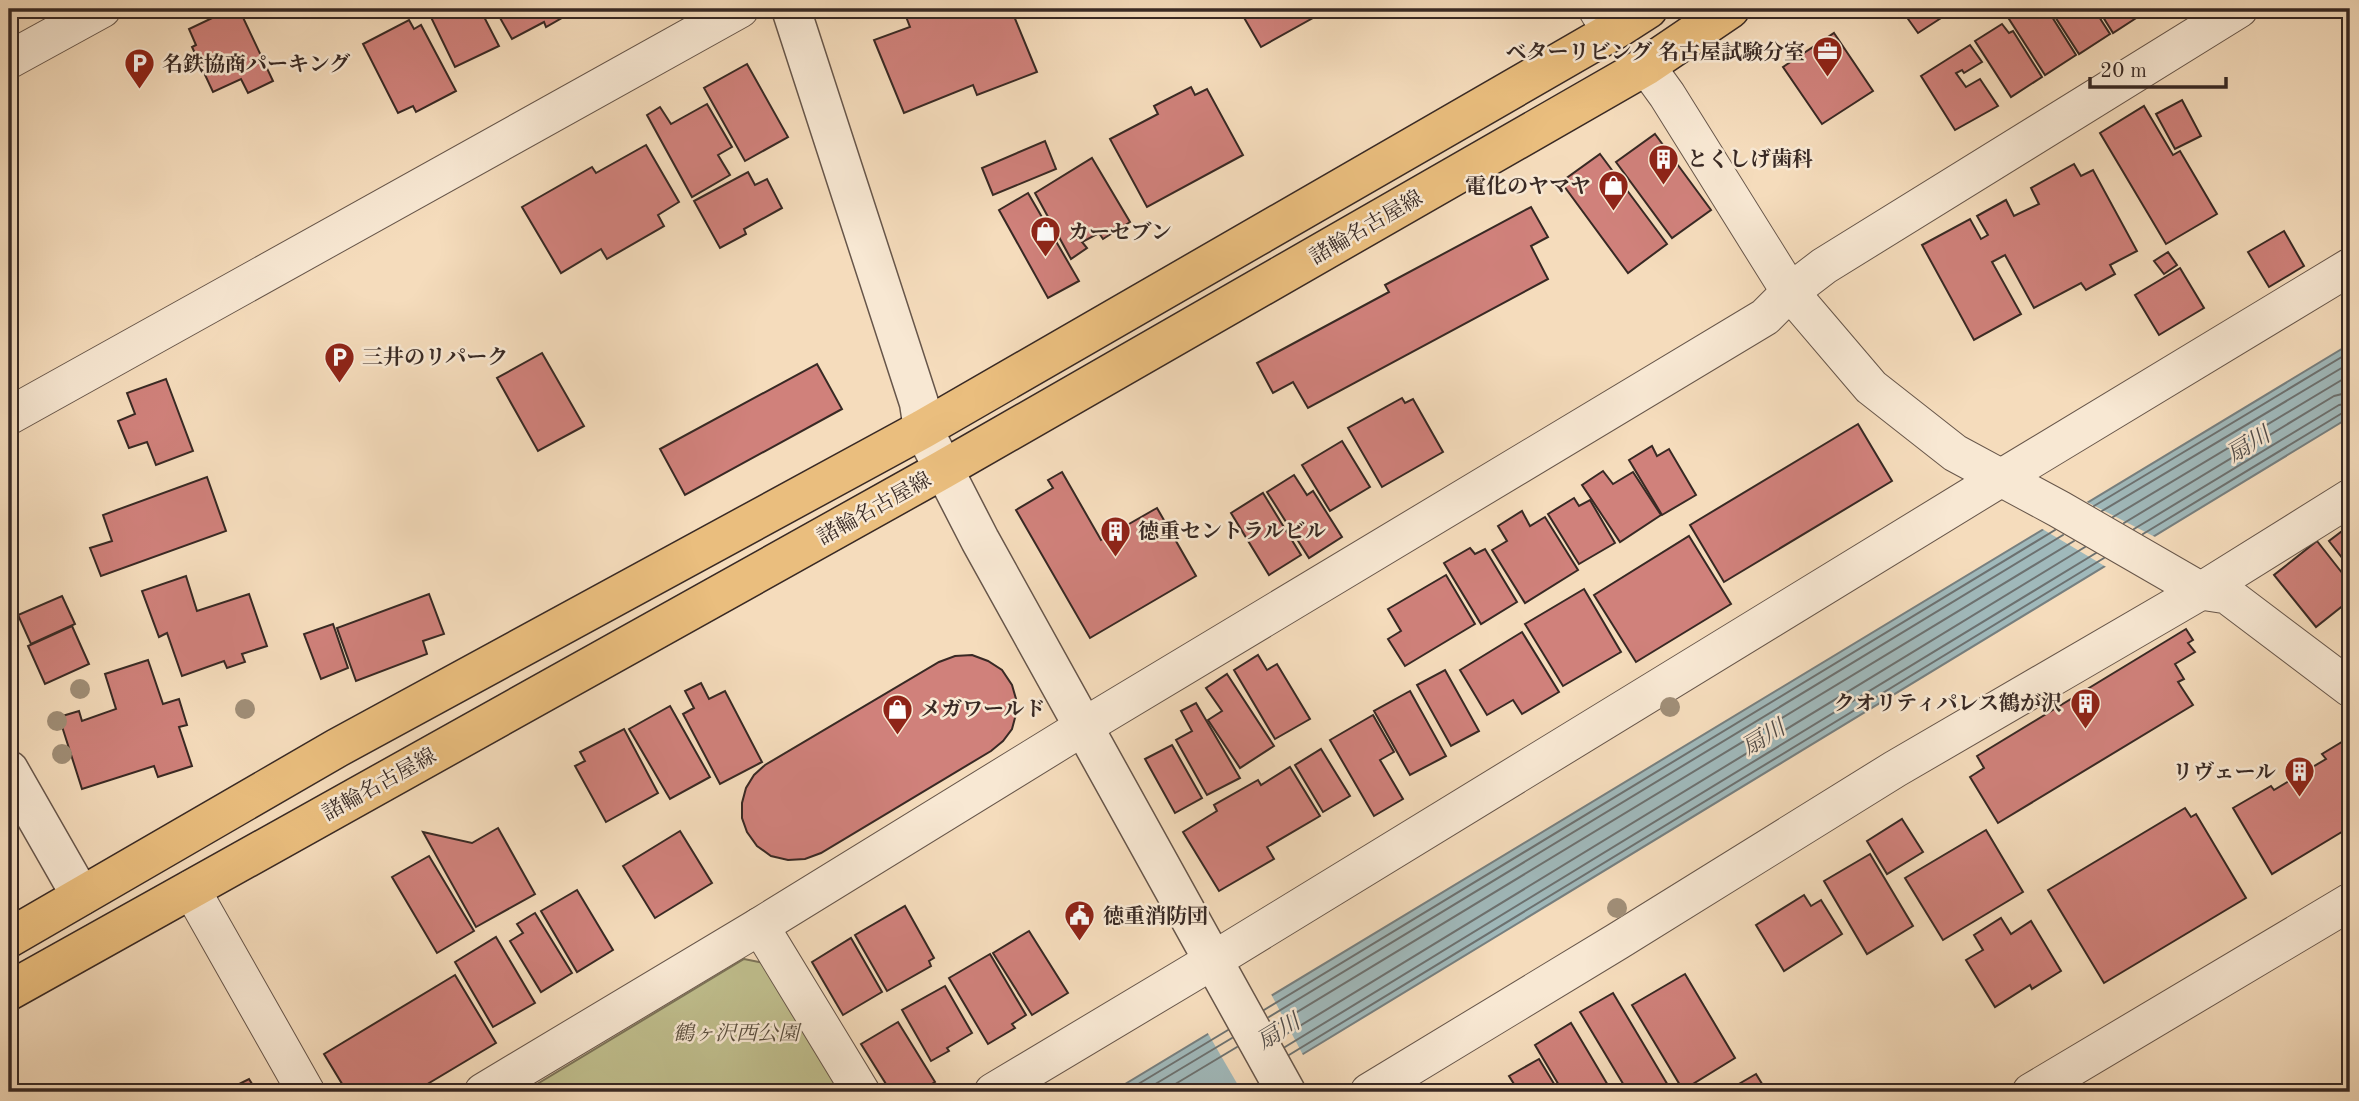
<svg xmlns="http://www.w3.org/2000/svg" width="2359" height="1101" font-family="'Old Standard TT','Noto Serif JP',serif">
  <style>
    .green { fill: #c0bf8e; stroke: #7c7459; stroke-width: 2 }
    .water { fill: #a0b9bb; stroke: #767f7f; stroke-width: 2 }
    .pier { fill: #f5dcbc }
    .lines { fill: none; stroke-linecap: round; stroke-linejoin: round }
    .shore { stroke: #6c7170; stroke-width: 2 }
    .building { fill: #d0817b; stroke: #382924; stroke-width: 2 }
    .minor-casing { stroke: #67564a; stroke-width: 39 }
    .tertiary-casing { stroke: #67564a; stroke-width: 41 }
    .primary-casing { stroke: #382924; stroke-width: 41 }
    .minor { stroke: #f8e8d3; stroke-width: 37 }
    .tertiary { stroke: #f8e8d3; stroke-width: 38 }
    .primary { stroke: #eabe7e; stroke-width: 38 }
    .tree { fill: #a08e77 }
    .labels { text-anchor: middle; stroke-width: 5; stroke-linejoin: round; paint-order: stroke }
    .poi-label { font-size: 21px; font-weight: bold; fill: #382924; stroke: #f8e8d3; text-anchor: start }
    .street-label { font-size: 21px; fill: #382924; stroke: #f8e8d3 }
    .park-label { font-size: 21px; font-style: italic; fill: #5a4e3e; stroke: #f8e8d3 }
    .water-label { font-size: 23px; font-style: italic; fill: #524d4a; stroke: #f8e8d3 }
  </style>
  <rect width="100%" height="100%" fill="#f5dcbc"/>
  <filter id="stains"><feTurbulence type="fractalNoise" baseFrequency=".00286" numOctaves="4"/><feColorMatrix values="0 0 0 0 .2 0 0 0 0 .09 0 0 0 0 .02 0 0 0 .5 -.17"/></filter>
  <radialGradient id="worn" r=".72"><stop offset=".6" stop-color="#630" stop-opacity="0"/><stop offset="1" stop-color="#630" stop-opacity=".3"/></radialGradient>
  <!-- green -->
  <polygon class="green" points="744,959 764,963 844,1092 524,1092"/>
  <!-- water -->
  <polygon class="water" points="2350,344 2350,417 1303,1054 1243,1092 1112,1092"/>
  <!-- pier -->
  <g class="pier">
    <polygon points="2083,500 2157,538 2108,568 2039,527"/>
    <polygon points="1271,994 1304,1057 1250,1092 1242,1092 1206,1030"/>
  </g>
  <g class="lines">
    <!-- shore -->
    <g class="shore">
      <polyline points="2094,506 2350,352"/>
      <polyline points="2102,511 2350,363"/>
      <polyline points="2113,517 2350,375"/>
      <polyline points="2124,523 2334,396 2350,392"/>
      <polyline points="2134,529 2339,405 2350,403"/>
      <polyline points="2143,534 2344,412 2350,411"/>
      <polyline points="1264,1010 2055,530"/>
      <polyline points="1269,1017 2063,535"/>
      <polyline points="1274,1026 2074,541"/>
      <polyline points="1280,1038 2085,547"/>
      <polyline points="1285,1047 2096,553"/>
      <polyline points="1289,1055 2104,558"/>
      <polyline points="1125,1092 1228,1030"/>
      <polyline points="1142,1092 1232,1038"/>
      <polyline points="1162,1092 1237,1047"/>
    </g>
  </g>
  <!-- building -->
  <g class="building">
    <polygon points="231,9 239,9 273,81 248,93 241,79 213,92 192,47 196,45 189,29"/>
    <polygon points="427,9 480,9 499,46 455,67"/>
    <polygon points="495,9 572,9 574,11 546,27 544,22 512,39"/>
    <polygon points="903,9 968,9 970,17 990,9 1011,9 1037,72 977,95 973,85 904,113 874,40 910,27"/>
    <polygon points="1239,9 1329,9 1261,47"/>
    <polygon points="1901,9 1955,9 1918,33"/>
    <polygon points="2026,9 2041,9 2043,12 2047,9 2076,55 2045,75 2009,19"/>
    <polygon points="2050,9 2094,9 2110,34 2079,54"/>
    <polygon points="2098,9 2142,9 2144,13 2113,33"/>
    <polygon points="409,20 414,29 421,25 456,91 416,112 413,106 398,113 363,44"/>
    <polygon points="2002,24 2009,33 2013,31 2042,77 2011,97 1975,41"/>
    <polygon points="1834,33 1873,91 1822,124 1783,67"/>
    <polygon points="1970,45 1982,62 1964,73 1962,70 1956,73 1966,87 1980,79 1998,106 1955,130 1921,76"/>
    <polygon points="747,64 788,137 745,161 704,88"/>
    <polygon points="1191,87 1195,95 1207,89 1243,155 1147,207 1110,139 1158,114 1154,106"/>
    <polygon points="2182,100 2201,136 2175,149 2156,114"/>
    <polygon points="707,104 732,147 718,155 730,175 692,197 647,115 660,107 671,124"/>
    <polygon points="2144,106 2173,155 2180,151 2217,214 2166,244 2100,133"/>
    <polygon points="1655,134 1711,210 1672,238 1616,162"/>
    <polygon points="1045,141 1056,169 993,195 982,168"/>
    <polygon points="646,145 679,202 658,215 664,226 607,259 601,249 561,273 522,207 592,167 596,173"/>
    <polygon points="1600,154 1667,244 1628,273 1561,182"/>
    <polygon points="1092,158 1130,222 1103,239 1099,233 1082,242 1087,248 1071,259 1035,193"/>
    <polygon points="2074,164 2081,176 2093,170 2137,251 2110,265 2115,274 2086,290 2081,283 2034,308 2005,255 1992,262 2021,314 1974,340 1922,245 1970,219 1981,239 1988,235 1977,216 2006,200 2014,216 2039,204 2031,188"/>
    <polygon points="748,172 755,185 767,179 782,208 744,229 746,234 720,248 694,201"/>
    <polygon points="1028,193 1079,281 1048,298 999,210"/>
    <polygon points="1531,207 1548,237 1531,246 1548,279 1308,408 1293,382 1273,393 1257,363 1389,292 1385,285"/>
    <polygon points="2284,231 2304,266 2269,287 2248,252"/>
    <polygon points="2168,252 2177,265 2164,274 2154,261"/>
    <polygon points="2180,268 2204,308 2159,335 2135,295"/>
    <polygon points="542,353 584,426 538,451 497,378"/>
    <polygon points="817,364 842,409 685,495 660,449"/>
    <polygon points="166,379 193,451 156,465 147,442 129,448 118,421 135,414 127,393"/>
    <polygon points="1402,398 1405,403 1413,399 1443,452 1382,487 1348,428"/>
    <polygon points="1858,424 1892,481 1724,582 1690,525"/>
    <polygon points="1342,441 1370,487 1330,511 1302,465"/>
    <polygon points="1652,446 1657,456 1669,449 1696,495 1662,515 1629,460"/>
    <polygon points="1603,471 1613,484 1633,472 1661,515 1620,542 1582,485"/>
    <polygon points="1062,472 1101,540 1157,508 1196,576 1090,638 1016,510 1053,488 1048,480"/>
    <polygon points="1294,475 1307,495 1313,491 1342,537 1309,558 1267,492"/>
    <polygon points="207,477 226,531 101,576 90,548 112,541 103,515"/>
    <polygon points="1263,493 1301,555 1269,575 1231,513"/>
    <polygon points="1574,498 1579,506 1590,500 1615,543 1579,564 1548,514"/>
    <polygon points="1522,511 1530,526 1545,517 1578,570 1525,603 1492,550 1507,541 1498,526"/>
    <polygon points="2350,525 2350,568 2329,541"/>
    <polygon points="1689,536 1731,604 1636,662 1594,595"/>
    <polygon points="2317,541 2350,583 2350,600 2316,627 2274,575"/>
    <polygon points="1470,548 1475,554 1485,549 1517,602 1481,624 1444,563"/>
    <polygon points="1446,575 1475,624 1405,666 1388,639 1401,631 1388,609"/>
    <polygon points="186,576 197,611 249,594 267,646 242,654 245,662 227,668 224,661 182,676 167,633 159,637 142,591"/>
    <polygon points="1584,589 1621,652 1563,686 1525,624"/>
    <polygon points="429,594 444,634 423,641 427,654 356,681 337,628"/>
    <polygon points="62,596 75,624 31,644 18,615"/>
    <polygon points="333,624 348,668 321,679 304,634"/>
    <polygon points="72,626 89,664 45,684 28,646"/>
    <polygon points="2186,629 2193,640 2188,643 2195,652 2175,664 2184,679 2178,682 2193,705 1998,823 1970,777 1984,768 1977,756"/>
    <polygon points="1522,632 1559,692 1522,714 1513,700 1487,715 1460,670"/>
    <polygon points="972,655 988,661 1002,670 1012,685 1016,699 1016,714 1012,729 1003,741 991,751 821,853 805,859 788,860 771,856 757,846 747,832 742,818 742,803 746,788 754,775 765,765 939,662 955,656"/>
    <polygon points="1258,655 1267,670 1277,664 1310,719 1275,739 1234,670"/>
    <polygon points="148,660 163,704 179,699 187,725 179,727 192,766 158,777 154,766 82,789 59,717 79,711 82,721 116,709 105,674"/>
    <polygon points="1445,670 1479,731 1451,746 1417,685"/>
    <polygon points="1227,674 1274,746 1240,768 1208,720 1222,711 1206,688"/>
    <polygon points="701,683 709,699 725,691 762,762 720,784 683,714 694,708 685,691"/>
    <polygon points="1410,691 1446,756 1410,775 1374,711"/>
    <polygon points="1196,703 1240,778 1207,795 1176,740 1192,731 1181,711"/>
    <polygon points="670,706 710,777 670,799 629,729"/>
    <polygon points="1373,715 1394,752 1380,760 1403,799 1374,816 1330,740"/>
    <polygon points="624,729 658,793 606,822 575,766 585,761 580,752"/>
    <polygon points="2350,737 2350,827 2272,874 2233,808 2271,786 2274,790 2326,759 2322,754"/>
    <polygon points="1172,745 1202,798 1175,813 1145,759"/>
    <polygon points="1321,749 1350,796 1323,812 1295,765"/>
    <polygon points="1290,767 1320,816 1267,847 1274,859 1219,891 1183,832 1217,811 1214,805 1258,780 1261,785"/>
    <polygon points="2185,808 2191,817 2196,814 2246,898 2104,983 2048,890"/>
    <polygon points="1902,819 1923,852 1887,874 1867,841"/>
    <polygon points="498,828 535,894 476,927 423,832 472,843"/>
    <polygon points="1986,830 2023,892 1943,940 1905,878"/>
    <polygon points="680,831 712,883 655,918 623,866"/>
    <polygon points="1870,854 1913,926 1867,954 1824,881"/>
    <polygon points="429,856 474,931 437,953 392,877"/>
    <polygon points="577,890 613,950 577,972 541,911"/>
    <polygon points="1804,895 1811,906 1821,900 1842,934 1784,971 1756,925"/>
    <polygon points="905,906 934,958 929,961 931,966 887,991 855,935"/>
    <polygon points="535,913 572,973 541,992 510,941 523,933 517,924"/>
    <polygon points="2001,918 2011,934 2031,921 2061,971 2032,989 2030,985 1995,1007 1966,960 1983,950 1974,935"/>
    <polygon points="1029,931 1068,993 1032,1015 993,953"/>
    <polygon points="496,937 535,1003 493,1027 455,962"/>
    <polygon points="851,938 882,992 843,1015 812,962"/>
    <polygon points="990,954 1026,1015 1012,1024 1015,1028 988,1044 949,978"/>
    <polygon points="1685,974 1735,1058 1683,1090 1632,1005"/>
    <polygon points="455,975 496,1043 414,1092 347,1092 324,1054"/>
    <polygon points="945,986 972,1033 947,1048 949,1051 931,1061 902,1010"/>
    <polygon points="1613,993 1672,1092 1628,1092 1580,1012"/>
    <polygon points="898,1022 935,1082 918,1092 891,1092 861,1044"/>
    <polygon points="1571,1023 1612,1092 1563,1092 1535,1045"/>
    <polygon points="1539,1059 1559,1092 1519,1092 1509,1076"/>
    <polygon points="1756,1074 1767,1092 1725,1092"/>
    <polygon points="249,1079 257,1092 223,1092"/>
  </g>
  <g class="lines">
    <defs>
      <g id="minor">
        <polyline points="1597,9 1600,14 1620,27"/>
        <polyline points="9,60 102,9"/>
        <polyline points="1646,66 1667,95 1790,292 1871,387 1955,453 2059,509 2201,591 2227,595 2350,688"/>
        <polyline points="9,416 740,9"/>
        <polyline points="191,889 306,1092"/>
        <polyline points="760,926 861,1092"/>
        <polyline points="483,1092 760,926 1083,727 1765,317 1790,292 1824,266 2239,9"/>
        <polyline points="993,1092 1212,961 2001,478 2350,267"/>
        <polyline points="1369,1092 1618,941 1895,769 2201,591 2350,498"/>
        <polyline points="2031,1092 2350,902"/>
      </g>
      <g id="tertiary">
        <polyline points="791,9 919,403 923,429 980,540 1286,1092"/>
        <polyline points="9,770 81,896"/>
      </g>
      <g id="primary">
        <polyline points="9,938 337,748 923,429 1620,27 1648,9"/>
        <polyline points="9,991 942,470 1646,66 1730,9"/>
      </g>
    </defs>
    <!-- minor casing -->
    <use href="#minor" class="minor-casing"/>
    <!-- tertiary casing -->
    <use href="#tertiary" class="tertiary-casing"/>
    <!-- primary casing -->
    <use href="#primary" class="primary-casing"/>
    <!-- minor -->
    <use href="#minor" class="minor"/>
    <!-- tertiary -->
    <use href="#tertiary" class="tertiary"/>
    <!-- primary -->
    <use href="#primary" class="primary"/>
  </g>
  <!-- trees -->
  <g class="tree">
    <circle cx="80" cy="689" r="10"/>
    <circle cx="1670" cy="707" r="10"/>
    <circle cx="245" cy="709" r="10"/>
    <circle cx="57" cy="721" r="10"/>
    <circle cx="62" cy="754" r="10"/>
    <circle cx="1617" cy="908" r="10"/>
  </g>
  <!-- icons -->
  <defs>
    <symbol id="office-pin" viewBox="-11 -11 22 30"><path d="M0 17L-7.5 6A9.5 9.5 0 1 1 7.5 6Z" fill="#8f2418" stroke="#f8e8d3"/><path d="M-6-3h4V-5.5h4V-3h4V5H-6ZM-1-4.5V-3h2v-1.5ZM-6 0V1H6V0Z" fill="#fff"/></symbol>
    <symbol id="parking-pin" viewBox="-11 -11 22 30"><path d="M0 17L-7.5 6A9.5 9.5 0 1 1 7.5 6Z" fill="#8f2418" stroke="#f8e8d3"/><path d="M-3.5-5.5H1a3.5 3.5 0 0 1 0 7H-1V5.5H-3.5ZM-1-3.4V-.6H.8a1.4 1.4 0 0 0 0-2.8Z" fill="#fff"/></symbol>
    <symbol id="building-pin" viewBox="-11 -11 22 30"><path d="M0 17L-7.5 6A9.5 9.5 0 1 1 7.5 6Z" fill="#8f2418" stroke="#f8e8d3"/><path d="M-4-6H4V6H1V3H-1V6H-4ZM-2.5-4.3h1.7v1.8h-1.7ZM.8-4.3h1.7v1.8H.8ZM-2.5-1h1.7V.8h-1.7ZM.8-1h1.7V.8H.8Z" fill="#fff"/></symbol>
    <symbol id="shop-pin" viewBox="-11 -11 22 30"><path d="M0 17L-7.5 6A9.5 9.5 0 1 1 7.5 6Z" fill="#8f2418" stroke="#f8e8d3"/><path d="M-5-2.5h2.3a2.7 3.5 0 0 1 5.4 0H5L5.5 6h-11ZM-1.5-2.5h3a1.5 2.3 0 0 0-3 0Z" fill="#fff"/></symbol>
    <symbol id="civic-pin" viewBox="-11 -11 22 30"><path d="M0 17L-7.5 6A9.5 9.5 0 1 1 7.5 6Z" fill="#8f2418" stroke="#f8e8d3"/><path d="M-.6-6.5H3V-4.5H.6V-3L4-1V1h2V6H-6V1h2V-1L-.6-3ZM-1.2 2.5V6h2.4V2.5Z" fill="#fff"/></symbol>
  </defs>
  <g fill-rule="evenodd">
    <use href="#office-pin" x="1810" y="34" width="35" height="47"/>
    <use href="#parking-pin" x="122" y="46" width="35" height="47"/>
    <use href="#building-pin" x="1646" y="142" width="35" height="47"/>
    <use href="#shop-pin" x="1596" y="168" width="35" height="47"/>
    <use href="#shop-pin" x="1028" y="214" width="35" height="47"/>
    <use href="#parking-pin" x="322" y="340" width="35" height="47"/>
    <use href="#building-pin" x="1098" y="514" width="35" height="47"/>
    <use href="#building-pin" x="2068" y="686" width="35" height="47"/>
    <use href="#shop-pin" x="880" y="692" width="35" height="47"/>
    <use href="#building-pin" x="2282" y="754" width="35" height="47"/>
    <use href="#civic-pin" x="1062" y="898" width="35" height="47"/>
  </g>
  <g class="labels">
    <!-- poi labels -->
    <g class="poi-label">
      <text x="1805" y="59" text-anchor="end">ベターリビング 名古屋試験分室</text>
      <text x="162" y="71">名鉄協商パーキング</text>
      <text x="1687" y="166">とくしげ歯科</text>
      <text x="1591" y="193" text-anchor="end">電化のヤマヤ</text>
      <text x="1068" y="239">カーセブン</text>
      <text x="362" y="364">三井のリパーク</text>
      <text x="1138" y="538">徳重セントラルビル</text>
      <text x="2062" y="710" text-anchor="end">クオリティパレス鶴が沢</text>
      <text x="920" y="716">メガワールド</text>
      <text x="2276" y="779" text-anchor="end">リヴェール</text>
      <text x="1103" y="923">徳重消防団</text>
    </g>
    <!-- street labels -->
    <g class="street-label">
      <text transform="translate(1366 227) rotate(-30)" y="7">諸輪名古屋線</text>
      <text transform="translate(874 508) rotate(-29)" y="7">諸輪名古屋線</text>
      <text transform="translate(379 784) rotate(-29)" y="7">諸輪名古屋線</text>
    </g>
    <!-- park labels -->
    <g class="park-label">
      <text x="736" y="1040">鶴ヶ沢西公園</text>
    </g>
    <!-- water labels -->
    <g class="water-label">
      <text transform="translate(2248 444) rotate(-31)" y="8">扇川</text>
      <text transform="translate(1763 737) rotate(-31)" y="8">扇川</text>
      <text transform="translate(1278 1031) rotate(-31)" y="8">扇川</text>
    </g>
  </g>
  <!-- margin -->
  <rect width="2359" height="1101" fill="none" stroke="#f5dcbc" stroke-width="35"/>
  <rect x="10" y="10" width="2338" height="1080" fill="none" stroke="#382924" stroke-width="3.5"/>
  <rect x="18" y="18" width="2324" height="1066" fill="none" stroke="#382924" stroke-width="2"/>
  <!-- scale -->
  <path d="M2090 77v10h136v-10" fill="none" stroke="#382924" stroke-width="3.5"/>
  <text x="2100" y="77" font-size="21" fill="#382924" stroke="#f8e8d3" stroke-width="5" paint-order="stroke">20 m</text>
  <rect width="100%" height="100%" filter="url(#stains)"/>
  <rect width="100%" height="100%" fill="url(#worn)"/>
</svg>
